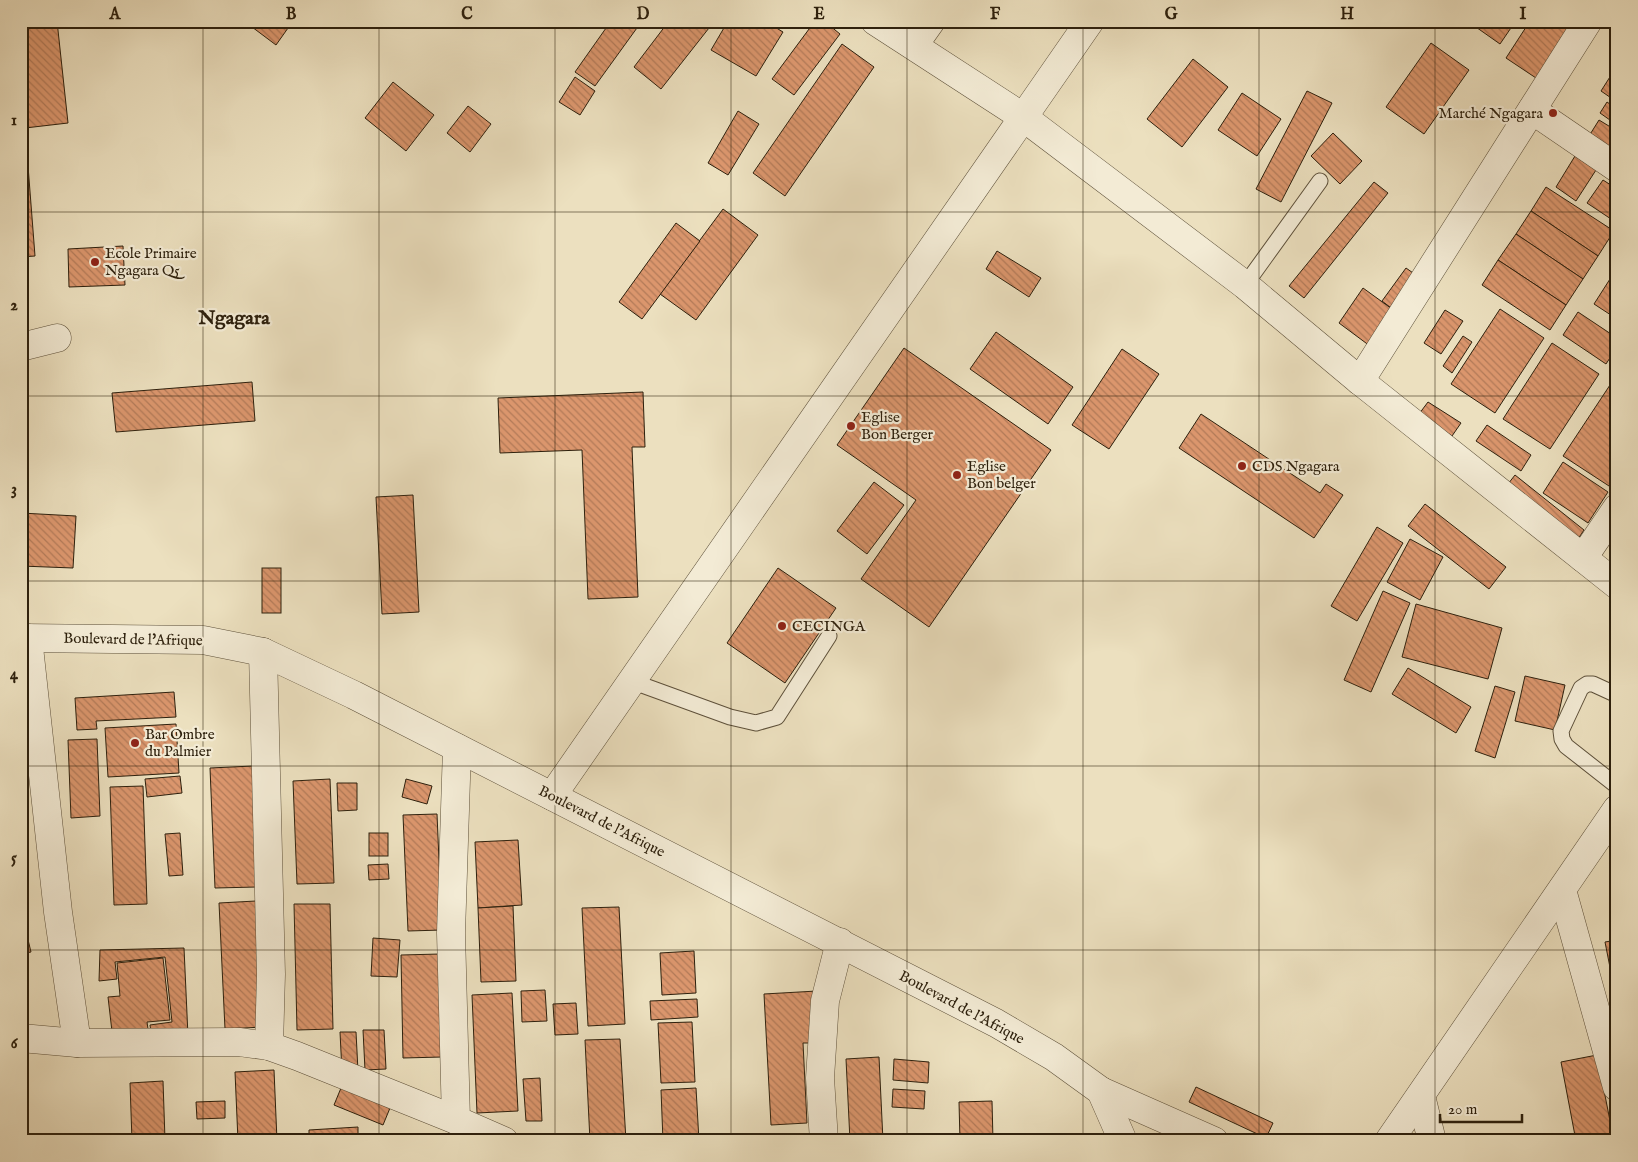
<svg xmlns="http://www.w3.org/2000/svg" width="1638" height="1162" font-family="'IM FELL English',serif">
  <style>
    .building { fill: url(#building-back-hatch); stroke: #2d200d }
    .lines { fill: none; stroke-linecap: round; stroke-linejoin: round }
    .service-casing { stroke: #5d503a; stroke-width: 17 }
    .minor-casing { stroke: #5d503a; stroke-width: 29 }
    .tertiary-casing { stroke: #5d503a; stroke-width: 29 }
    .service { stroke: #f3ebd5; stroke-width: 15 }
    .minor { stroke: #f3ebd5; stroke-width: 28 }
    .tertiary { stroke: #f3ebd5; stroke-width: 28 }
    .grid { fill: none; stroke: #2d200d; stroke-width: 1; stroke-opacity: 0.55 }
    .poi-dot { fill: #8f2418; stroke: #f3ebd5; stroke-width: 2 }
    .labels { text-anchor: middle; stroke-width: 4.5; stroke-linejoin: round; paint-order: stroke }
    .poi-label { font-size: 15px; fill: #2d200d; stroke: #f3ebd5; text-anchor: start }
    .street-label { font-size: 15px; fill: #2d200d; stroke: #f3ebd5 }
    .district-label { font-size: 20px; font-weight: bold; fill: #2d200d; stroke: #f3ebd5 }
    .neatline { fill: none; stroke: #2d200d; stroke-width: 2 }
    .grid-label { font-size: 16px; text-anchor: middle; font-weight: bold; fill: #2d200d }
  </style>
  <defs>
    <pattern id="building-back-hatch" width="6" height="6" patternUnits="userSpaceOnUse" patternTransform="scale(1.25)"><rect width="6" height="6" fill="#db966d"/><path d="M-1 5l2 2M0 0l6 6M5-1l2 2" fill="none" stroke="#b27a58"/></pattern>
  </defs>
  <rect width="100%" height="100%" fill="#ece0bf"/>
  <filter id="stains"><feTurbulence type="fractalNoise" baseFrequency=".004" numOctaves="4"/><feColorMatrix values="0 0 0 0 .2 0 0 0 0 .09 0 0 0 0 .02 0 0 0 .5 -.17"/></filter>
  <radialGradient id="worn" r=".72"><stop offset=".6" stop-color="#630" stop-opacity="0"/><stop offset="1" stop-color="#630" stop-opacity=".3"/></radialGradient>
  <!-- building -->
  <g class="building">
    <polygon points="21,21 57,21 68,123 25,128 21,96"/>
    <polygon points="244,21 293,21 276,45"/>
    <polygon points="611,21 642,21 595,86 575,72"/>
    <polygon points="669,21 700,21 709,28 661,89 634,67"/>
    <polygon points="728,21 765,21 783,32 756,76 711,50"/>
    <polygon points="815,21 824,21 840,34 794,95 772,79"/>
    <polygon points="1476,21 1515,21 1515,22 1500,44 1473,25"/>
    <polygon points="1530,21 1572,21 1536,78 1506,58"/>
    <polygon points="1431,43 1469,70 1424,134 1386,107"/>
    <polygon points="842,44 874,67 785,196 753,173"/>
    <polygon points="1193,59 1228,87 1182,147 1147,119"/>
    <polygon points="1615,69 1617,70 1617,102 1601,91"/>
    <polygon points="575,77 595,91 580,115 559,102"/>
    <polygon points="393,82 434,115 406,151 365,118"/>
    <polygon points="1307,91 1332,103 1281,202 1256,189"/>
    <polygon points="1242,93 1281,119 1257,156 1218,130"/>
    <polygon points="1607,102 1617,109 1617,125 1600,113"/>
    <polygon points="468,106 491,124 470,152 447,133"/>
    <polygon points="738,111 759,124 728,175 708,163"/>
    <polygon points="1599,120 1617,131 1617,140 1610,150 1589,136"/>
    <polygon points="1333,133 1362,161 1340,184 1311,156"/>
    <polygon points="26,140 35,256 21,257 21,141"/>
    <polygon points="1575,156 1596,170 1576,201 1556,187"/>
    <polygon points="1603,180 1617,189 1617,223 1587,203"/>
    <polygon points="1374,182 1388,193 1304,298 1289,286"/>
    <polygon points="1546,187 1614,231 1598,256 1531,211"/>
    <polygon points="723,209 758,235 696,320 660,294"/>
    <polygon points="1531,211 1598,256 1583,279 1516,234"/>
    <polygon points="676,223 700,241 642,319 619,302"/>
    <polygon points="1516,234 1583,279 1566,305 1498,260"/>
    <polygon points="123,246 125,285 69,287 68,249"/>
    <polygon points="997,251 1041,278 1029,297 986,269"/>
    <polygon points="1498,260 1566,305 1550,330 1482,285"/>
    <polygon points="1406,268 1423,280 1399,314 1382,301"/>
    <polygon points="1610,279 1617,283 1617,319 1594,304"/>
    <polygon points="1363,288 1399,314 1374,349 1339,323"/>
    <polygon points="1500,309 1544,338 1495,413 1451,384"/>
    <polygon points="1445,310 1463,321 1441,354 1424,343"/>
    <polygon points="1578,312 1617,338 1617,347 1606,364 1563,335"/>
    <polygon points="996,332 1073,387 1048,424 970,369"/>
    <polygon points="1463,336 1472,342 1452,373 1443,366"/>
    <polygon points="1552,343 1599,374 1550,449 1503,419"/>
    <polygon points="904,348 1051,450 929,627 861,579 916,500 837,445"/>
    <polygon points="1122,349 1159,374 1109,449 1072,425"/>
    <polygon points="252,382 255,421 116,432 112,393"/>
    <polygon points="1610,385 1617,390 1617,474 1609,486 1563,456"/>
    <polygon points="643,392 645,447 632,447 638,597 588,599 582,450 500,453 498,398"/>
    <polygon points="1428,402 1461,423 1452,436 1419,414"/>
    <polygon points="1201,414 1320,493 1326,484 1343,495 1314,538 1179,448"/>
    <polygon points="1487,425 1531,455 1521,471 1476,441"/>
    <polygon points="1563,462 1608,492 1588,523 1543,493"/>
    <polygon points="1515,475 1584,530 1578,539 1508,484"/>
    <polygon points="874,482 904,505 867,554 837,531"/>
    <polygon points="413,495 419,612 382,614 376,497"/>
    <polygon points="1425,504 1506,567 1489,589 1408,526"/>
    <polygon points="21,513 76,516 73,568 21,566"/>
    <polygon points="1377,527 1403,543 1357,621 1331,606"/>
    <polygon points="1410,539 1443,557 1420,600 1387,582"/>
    <rect x="262" y="568" width="19" height="45"/>
    <polygon points="778,568 836,608 785,683 727,643"/>
    <polygon points="1383,591 1410,603 1371,692 1344,680"/>
    <polygon points="1416,604 1502,628 1488,679 1402,657"/>
    <polygon points="1408,668 1471,707 1456,733 1392,694"/>
    <polygon points="1525,676 1565,685 1555,730 1515,721"/>
    <polygon points="1495,686 1515,692 1495,758 1475,751"/>
    <polygon points="174,692 176,717 96,721 97,729 77,730 75,698"/>
    <polygon points="176,724 179,773 108,777 105,728"/>
    <polygon points="97,739 100,816 71,818 68,740"/>
    <polygon points="253,766 257,887 215,888 210,768"/>
    <polygon points="180,776 182,793 147,797 145,779"/>
    <polygon points="330,779 334,883 297,884 293,781"/>
    <polygon points="406,779 432,786 427,804 402,797"/>
    <polygon points="337,783 357,783 357,810 338,811"/>
    <polygon points="143,786 147,904 114,905 110,787"/>
    <polygon points="437,814 442,930 408,931 403,815"/>
    <polygon points="180,833 183,875 169,876 165,834"/>
    <rect x="369" y="833" width="19" height="23"/>
    <polygon points="518,840 522,905 478,908 475,842"/>
    <polygon points="388,864 389,879 369,880 368,865"/>
    <polygon points="256,901 263,1027 225,1029 219,903"/>
    <polygon points="294,904 330,904 333,1029 297,1030"/>
    <polygon points="513,906 516,981 481,982 478,908"/>
    <polygon points="619,907 625,1024 588,1026 582,908"/>
    <polygon points="21,911 31,952 21,954"/>
    <polygon points="373,938 400,940 397,977 371,976"/>
    <polygon points="1617,940 1617,1003 1605,942"/>
    <polygon points="184,948 188,1036 152,1040 150,1025 172,1022 165,957 115,962 117,979 99,981 100,950"/>
    <polygon points="694,951 696,993 662,995 660,953"/>
    <polygon points="440,954 442,1057 403,1058 401,955"/>
    <polygon points="163,958 170,1020 147,1022 149,1036 113,1040 108,997 120,996 117,963"/>
    <polygon points="545,990 547,1021 522,1022 521,991"/>
    <polygon points="817,991 820,1043 803,1043 807,1123 771,1125 764,994"/>
    <polygon points="512,993 518,1111 477,1113 472,995"/>
    <polygon points="697,999 698,1017 651,1020 650,1001"/>
    <polygon points="576,1003 578,1034 555,1035 553,1004"/>
    <polygon points="692,1022 695,1082 661,1083 658,1023"/>
    <polygon points="363,1030 384,1030 386,1069 365,1070"/>
    <polygon points="340,1032 356,1032 358,1071 342,1072"/>
    <polygon points="620,1039 626,1141 590,1141 585,1040"/>
    <polygon points="1597,1055 1614,1141 1576,1141 1561,1062"/>
    <polygon points="879,1057 883,1141 850,1141 846,1059"/>
    <polygon points="894,1059 929,1062 928,1083 893,1080"/>
    <polygon points="274,1070 277,1141 238,1141 235,1072"/>
    <polygon points="540,1078 542,1121 526,1121 523,1079"/>
    <polygon points="163,1081 165,1140 132,1141 130,1083"/>
    <polygon points="1196,1087 1273,1123 1266,1138 1189,1102"/>
    <polygon points="341,1088 390,1108 383,1125 334,1105"/>
    <polygon points="696,1088 699,1141 663,1141 661,1090"/>
    <polygon points="893,1089 925,1091 924,1109 892,1107"/>
    <polygon points="225,1101 225,1118 197,1119 196,1102"/>
    <polygon points="992,1101 993,1141 960,1141 959,1102"/>
    <polygon points="358,1127 358,1141 309,1141 309,1130"/>
    <polygon points="808,1138 808,1141 768,1140"/>
  </g>
  <g class="lines">
    <defs>
      <g id="service">
        <polyline points="1245,285 1320,181"/>
        <polyline points="631,681 730,717 756,723 777,717 829,636"/>
        <polyline points="1617,695 1593,684 1587,684 1581,688 1561,731 1562,739 1566,746 1617,786"/>
      </g>
      <g id="minor">
        <polyline points="875,21 1023,117 1245,285 1360,381 1617,585"/>
        <polyline points="914,45 931,21"/>
        <polyline points="1532,110 1617,168"/>
        <polyline points="21,347 57,338"/>
        <polyline points="1360,381 1588,21"/>
        <polyline points="1583,558 1617,508"/>
        <polyline points="28,638 58,912 77,1043"/>
        <polyline points="263,652 271,974 269,1046 297,1056 456,1120"/>
        <polyline points="457,748 451,933 456,1120 504,1141"/>
        <polyline points="552,796 1090,21"/>
        <polyline points="1562,890 1617,1087"/>
        <polyline points="21,1038 77,1043 239,1042 269,1046"/>
        <polyline points="1101,1091 1214,1141"/>
        <polyline points="1421,1096 1432,1141"/>
        <polyline points="824,1141 820,1078 825,1001 840,942"/>
        <polyline points="1389,1141 1617,809"/>
      </g>
      <polyline id="tertiary" points="21,638 203,640 263,652 354,695 996,1023 1054,1057 1101,1091 1123,1141"/>
    </defs>
    <!-- service casing -->
    <use href="#service" class="service-casing"/>
    <!-- minor casing -->
    <use href="#minor" class="minor-casing"/>
    <!-- tertiary casing -->
    <use href="#tertiary" class="tertiary-casing"/>
    <!-- service -->
    <use href="#service" class="service"/>
    <!-- minor -->
    <use href="#minor" class="minor"/>
    <!-- tertiary -->
    <use href="#tertiary" class="tertiary"/>
  </g>
  <!-- grid -->
  <path class="grid" d="M203,21V1141M379,21V1141M555,21V1141M731,21V1141M907,21V1141M1083,21V1141M1259,21V1141M1435,21V1141M21,212H1617M21,396H1617M21,581H1617M21,766H1617M21,950H1617"/>
  <!-- markers -->
  <g class="poi-dot">
    <circle cx="1553" cy="113" r="5"/>
    <circle cx="95" cy="262" r="5"/>
    <circle cx="851" cy="426" r="5"/>
    <circle cx="1242" cy="466" r="5"/>
    <circle cx="957" cy="475" r="5"/>
    <circle cx="782" cy="626" r="5"/>
    <circle cx="135" cy="743" r="5"/>
  </g>
  <g class="labels">
    <!-- poi labels -->
    <g class="poi-label">
      <text x="1543" y="118" text-anchor="end">Marché Ngagara</text>
      <text x="105" y="258">Ecole Primaire<tspan x="105" dy="17">Ngagara Q5</tspan></text>
      <text x="861" y="422">Eglise<tspan x="861" dy="17">Bon Berger</tspan></text>
      <text x="967" y="471">Eglise<tspan x="967" dy="17">Bon belger</tspan></text>
      <text x="1252" y="471">CDS Ngagara</text>
      <text x="792" y="631">CECINGA</text>
      <text x="145" y="739">Bar Ombre<tspan x="145" dy="17">du Palmier</tspan></text>
    </g>
    <!-- street labels -->
    <g class="street-label">
      <text transform="translate(133 639) rotate(1)" y="5">Boulevard de l'Afrique</text>
      <text transform="translate(602 821) rotate(27)" y="5">Boulevard de l'Afrique</text>
      <text transform="translate(962 1007) rotate(28)" y="5">Boulevard de l'Afrique</text>
    </g>
    <!-- district labels -->
    <g class="district-label">
      <text x="234" y="324">Ngagara</text>
    </g>
  </g>
  <!-- margin -->
  <rect width="1638" height="1162" fill="none" stroke="#ece0bf" stroke-width="55"/>
  <!-- scale -->
  <path d="M1440 1114v8h82v-8" fill="none" stroke="#2d200d" stroke-width="2.5"/>
  <text x="1448" y="1114" font-size="15" fill="#2d200d" stroke="#f3ebd5" stroke-width="4" paint-order="stroke">20 m</text>
  <rect x="28" y="28" width="1582" height="1106" class="neatline"/>
  <g class="grid-label">
    <text x="115" y="19">A</text>
    <text x="291" y="19">B</text>
    <text x="467" y="19">C</text>
    <text x="643" y="19">D</text>
    <text x="819" y="19">E</text>
    <text x="995" y="19">F</text>
    <text x="1171" y="19">G</text>
    <text x="1347" y="19">H</text>
    <text x="1523" y="19">I</text>
    <text x="14" y="125">1</text>
    <text x="14" y="310">2</text>
    <text x="14" y="494">3</text>
    <text x="14" y="679">4</text>
    <text x="14" y="863">5</text>
    <text x="14" y="1048">6</text>
  </g>
  <rect width="100%" height="100%" filter="url(#stains)"/>
  <rect width="100%" height="100%" fill="url(#worn)"/>
</svg>
